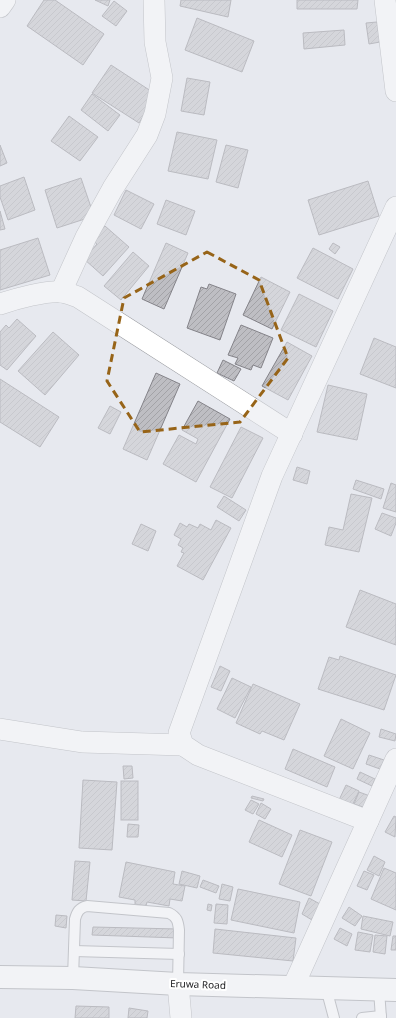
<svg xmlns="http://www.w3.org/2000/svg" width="396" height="1018" font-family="'Noto Sans',sans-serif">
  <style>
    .building { fill: url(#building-hatch); stroke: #848389 }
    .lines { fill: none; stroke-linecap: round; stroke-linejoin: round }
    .service-casing { stroke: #96989d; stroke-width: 12 }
    .minor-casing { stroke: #96989d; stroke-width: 22 }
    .secondary-casing { stroke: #96989d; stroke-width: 24 }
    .service { stroke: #fff; stroke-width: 10 }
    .minor { stroke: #fff; stroke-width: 21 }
    .secondary { stroke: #fff; stroke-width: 22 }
    .marked { fill: none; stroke: #976418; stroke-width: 3; stroke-dasharray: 8 5; stroke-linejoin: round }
    .labels { text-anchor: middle; stroke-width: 4; stroke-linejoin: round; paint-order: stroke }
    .street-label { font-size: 10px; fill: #202023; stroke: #fff }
  </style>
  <defs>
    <pattern id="building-hatch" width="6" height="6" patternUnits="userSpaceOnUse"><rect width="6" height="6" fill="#bebec3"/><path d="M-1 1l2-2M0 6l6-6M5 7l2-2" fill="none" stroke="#a3a3a7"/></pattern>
  </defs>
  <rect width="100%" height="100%" fill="#e7e9ef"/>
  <!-- building -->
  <g class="building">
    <polygon points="44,0 55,0 104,34 83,65 27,26"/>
    <polygon points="95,0 110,0 108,6"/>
    <polygon points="181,0 231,0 228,17 180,6"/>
    <polygon points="297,0 358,0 357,9 297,9"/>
    <polygon points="114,1 127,11 116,26 102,16"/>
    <polygon points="197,18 254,41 242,72 185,50"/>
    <polygon points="377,22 380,42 369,44 366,23"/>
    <polygon points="344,30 345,45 304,49 303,33"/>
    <polygon points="111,65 157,95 139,123 92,93"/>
    <polygon points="187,78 210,82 204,115 181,111"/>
    <polygon points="92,94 120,115 108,131 81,110"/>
    <polygon points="69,116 98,137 80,161 51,141"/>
    <polygon points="177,132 217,140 208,179 168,171"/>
    <polygon points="0,145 7,163 0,166"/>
    <polygon points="226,145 248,150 238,188 216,182"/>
    <polygon points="24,177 35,210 8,220 0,197 0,186"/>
    <polygon points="81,178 94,216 57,228 45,190"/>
    <polygon points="368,181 379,216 319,235 308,200"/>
    <polygon points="126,190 154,204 141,229 114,215"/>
    <polygon points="166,200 195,211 186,235 157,224"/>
    <polygon points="0,211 5,229 0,230"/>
    <polygon points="105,226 129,247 103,276 84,259 97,244 92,240"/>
    <polygon points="38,238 50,275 0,290 0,250"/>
    <polygon points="166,243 188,253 164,309 142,299"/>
    <polygon points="333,243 340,247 335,254 329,249"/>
    <polygon points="313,248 353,269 338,299 297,278"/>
    <polygon points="133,252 149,266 121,300 104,286"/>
    <polygon points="261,277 290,292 272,329 243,315"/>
    <polygon points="209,284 236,294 220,340 187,328 201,287 207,289"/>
    <polygon points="299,294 333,311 316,347 281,330"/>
    <polygon points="17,319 36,336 7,370 0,365 0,332 6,325 9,328"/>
    <polygon points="241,325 273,338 261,368 253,365 251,370 235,364 238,358 228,355"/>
    <polygon points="53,332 79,355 45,395 18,371"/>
    <polygon points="374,338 396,347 396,388 360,374"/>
    <polygon points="287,342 312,356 288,400 262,386"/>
    <polygon points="223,360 241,369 234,381 217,373"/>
    <polygon points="156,373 180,384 147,460 123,449"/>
    <polygon points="0,379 59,417 40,447 0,422"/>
    <polygon points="328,385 367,394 357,440 317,432"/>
    <polygon points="198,401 230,419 196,482 163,464 179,435 196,444 198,439 182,430"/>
    <polygon points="110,406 121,412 110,434 98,428"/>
    <polygon points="241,427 263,438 232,498 210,487"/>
    <polygon points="297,467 310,471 307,484 293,480"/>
    <polygon points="356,480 384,489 381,499 353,489"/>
    <polygon points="391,483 396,485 396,512 383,508"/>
    <polygon points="351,494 372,498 359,552 325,545 329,527 343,530"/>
    <polygon points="224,496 246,510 239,521 217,507"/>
    <polygon points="382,513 396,518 396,523 391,536 375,529"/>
    <polygon points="216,520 231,528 203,580 177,566 184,553 181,552 183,548 178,545 181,539 174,535 180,523 187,527 189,524 198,528 200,524 211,530"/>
    <polygon points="141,524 156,531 148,551 132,544"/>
    <polygon points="360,590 396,604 396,645 346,627"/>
    <polygon points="340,656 396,675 384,710 318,689 329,657 339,660"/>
    <polygon points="220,666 230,671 221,691 211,687"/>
    <polygon points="232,678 251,687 235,718 217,709"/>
    <polygon points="253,684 300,704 284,740 262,731 260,734 236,723"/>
    <polygon points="341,719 370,733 353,769 324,756"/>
    <polygon points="381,729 396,734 395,741 379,737"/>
    <polygon points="293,749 335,767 327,787 285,769"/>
    <polygon points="369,755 384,760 380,769 366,764"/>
    <polygon points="123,766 132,766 133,778 124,779"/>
    <polygon points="360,772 375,779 372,786 357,779"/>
    <polygon points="83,780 117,782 112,850 79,848"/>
    <rect x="121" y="781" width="17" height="39"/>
    <polygon points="346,785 359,791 352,806 339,800"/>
    <polygon points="359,792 370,796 366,808 354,804"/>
    <polygon points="252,796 264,799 263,801 251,798"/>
    <polygon points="251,800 259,804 253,814 245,810"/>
    <polygon points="261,803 271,809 265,819 256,814"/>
    <polygon points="394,816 396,817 395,837 385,832"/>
    <polygon points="259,820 292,835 282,857 249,842"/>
    <polygon points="128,824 139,825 138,837 127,837"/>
    <polygon points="300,830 332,842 311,896 279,884"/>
    <polygon points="374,856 385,862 379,876 367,870"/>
    <polygon points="75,861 90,862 86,901 72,900"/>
    <polygon points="126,862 175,872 173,884 185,886 182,901 170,899 169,906 147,902 146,906 135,904 135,900 119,897"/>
    <polygon points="384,868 396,873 396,910 371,899"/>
    <polygon points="182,871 200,876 197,888 179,884"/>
    <polygon points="364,871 374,875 367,890 357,886"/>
    <polygon points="203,880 219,886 216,893 200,887"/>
    <polygon points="222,884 233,887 230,901 219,899"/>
    <polygon points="238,889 300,902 294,933 231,920"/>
    <polygon points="309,898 320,904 312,920 302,914"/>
    <polygon points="208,904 212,905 211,911 207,910"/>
    <polygon points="216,904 228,905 227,924 214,923"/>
    <polygon points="349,907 362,916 355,926 342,918"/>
    <polygon points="56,915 67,916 66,928 55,926"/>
    <polygon points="363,916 393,922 390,936 361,929"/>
    <polygon points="93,927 178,929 178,938 92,935"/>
    <polygon points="340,928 352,934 347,946 334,939"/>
    <polygon points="215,929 296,938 293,961 213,953"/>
    <polygon points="358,932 373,935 370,952 355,950"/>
    <polygon points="375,935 387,936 385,954 373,952"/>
    <polygon points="393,936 396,936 396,950 391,950"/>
    <polygon points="76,1006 109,1007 109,1018 75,1018"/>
    <polygon points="129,1008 148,1011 147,1018 128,1018"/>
  </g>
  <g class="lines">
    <defs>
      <g id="service">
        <polyline points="74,951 179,954"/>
        <path d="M73,978L75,919C77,912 79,908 87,906L169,913C177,917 178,921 179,930L178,984"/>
        <polyline points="326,988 334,1018"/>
        <polyline points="379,990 381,1018"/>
        <polyline points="362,1018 381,1016"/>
      </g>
      <g id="minor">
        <polyline points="385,0 396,91"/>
        <polyline points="0,7 5,0"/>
        <polyline points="61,292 86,237 113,188 147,135 155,114 162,78 155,42 154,0"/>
        <path d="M0,304C15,299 47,290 62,292C67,293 73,295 78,297L292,434"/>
        <polyline points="0,729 82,742 183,745"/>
        <polyline points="368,821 198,755 183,745 179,733 272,476 396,207"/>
        <polyline points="178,984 181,1018"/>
        <polyline points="293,987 396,759"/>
      </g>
      <polyline id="secondary" points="0,977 73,978 178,984 396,990"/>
    </defs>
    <!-- service casing -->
    <use href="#service" class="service-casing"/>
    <!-- minor casing -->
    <use href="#minor" class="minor-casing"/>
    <!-- secondary casing -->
    <use href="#secondary" class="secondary-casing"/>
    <!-- service -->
    <use href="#service" class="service"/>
    <!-- minor -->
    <use href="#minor" class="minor"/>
    <!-- secondary -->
    <use href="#secondary" class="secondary"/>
  </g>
  <!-- marked area -->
  <path d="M0 0H396V1018H0ZM207,252L259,280L288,358L240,422L140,432L107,381L124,298Z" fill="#e7e9ef" fill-opacity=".55" fill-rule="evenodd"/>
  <path class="marked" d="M207,252L259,280L288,358L240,422L140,432L107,381L124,298Z"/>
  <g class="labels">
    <!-- street labels -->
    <g class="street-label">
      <text transform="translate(198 984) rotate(2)" y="4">Eruwa Road</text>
    </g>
  </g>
</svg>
